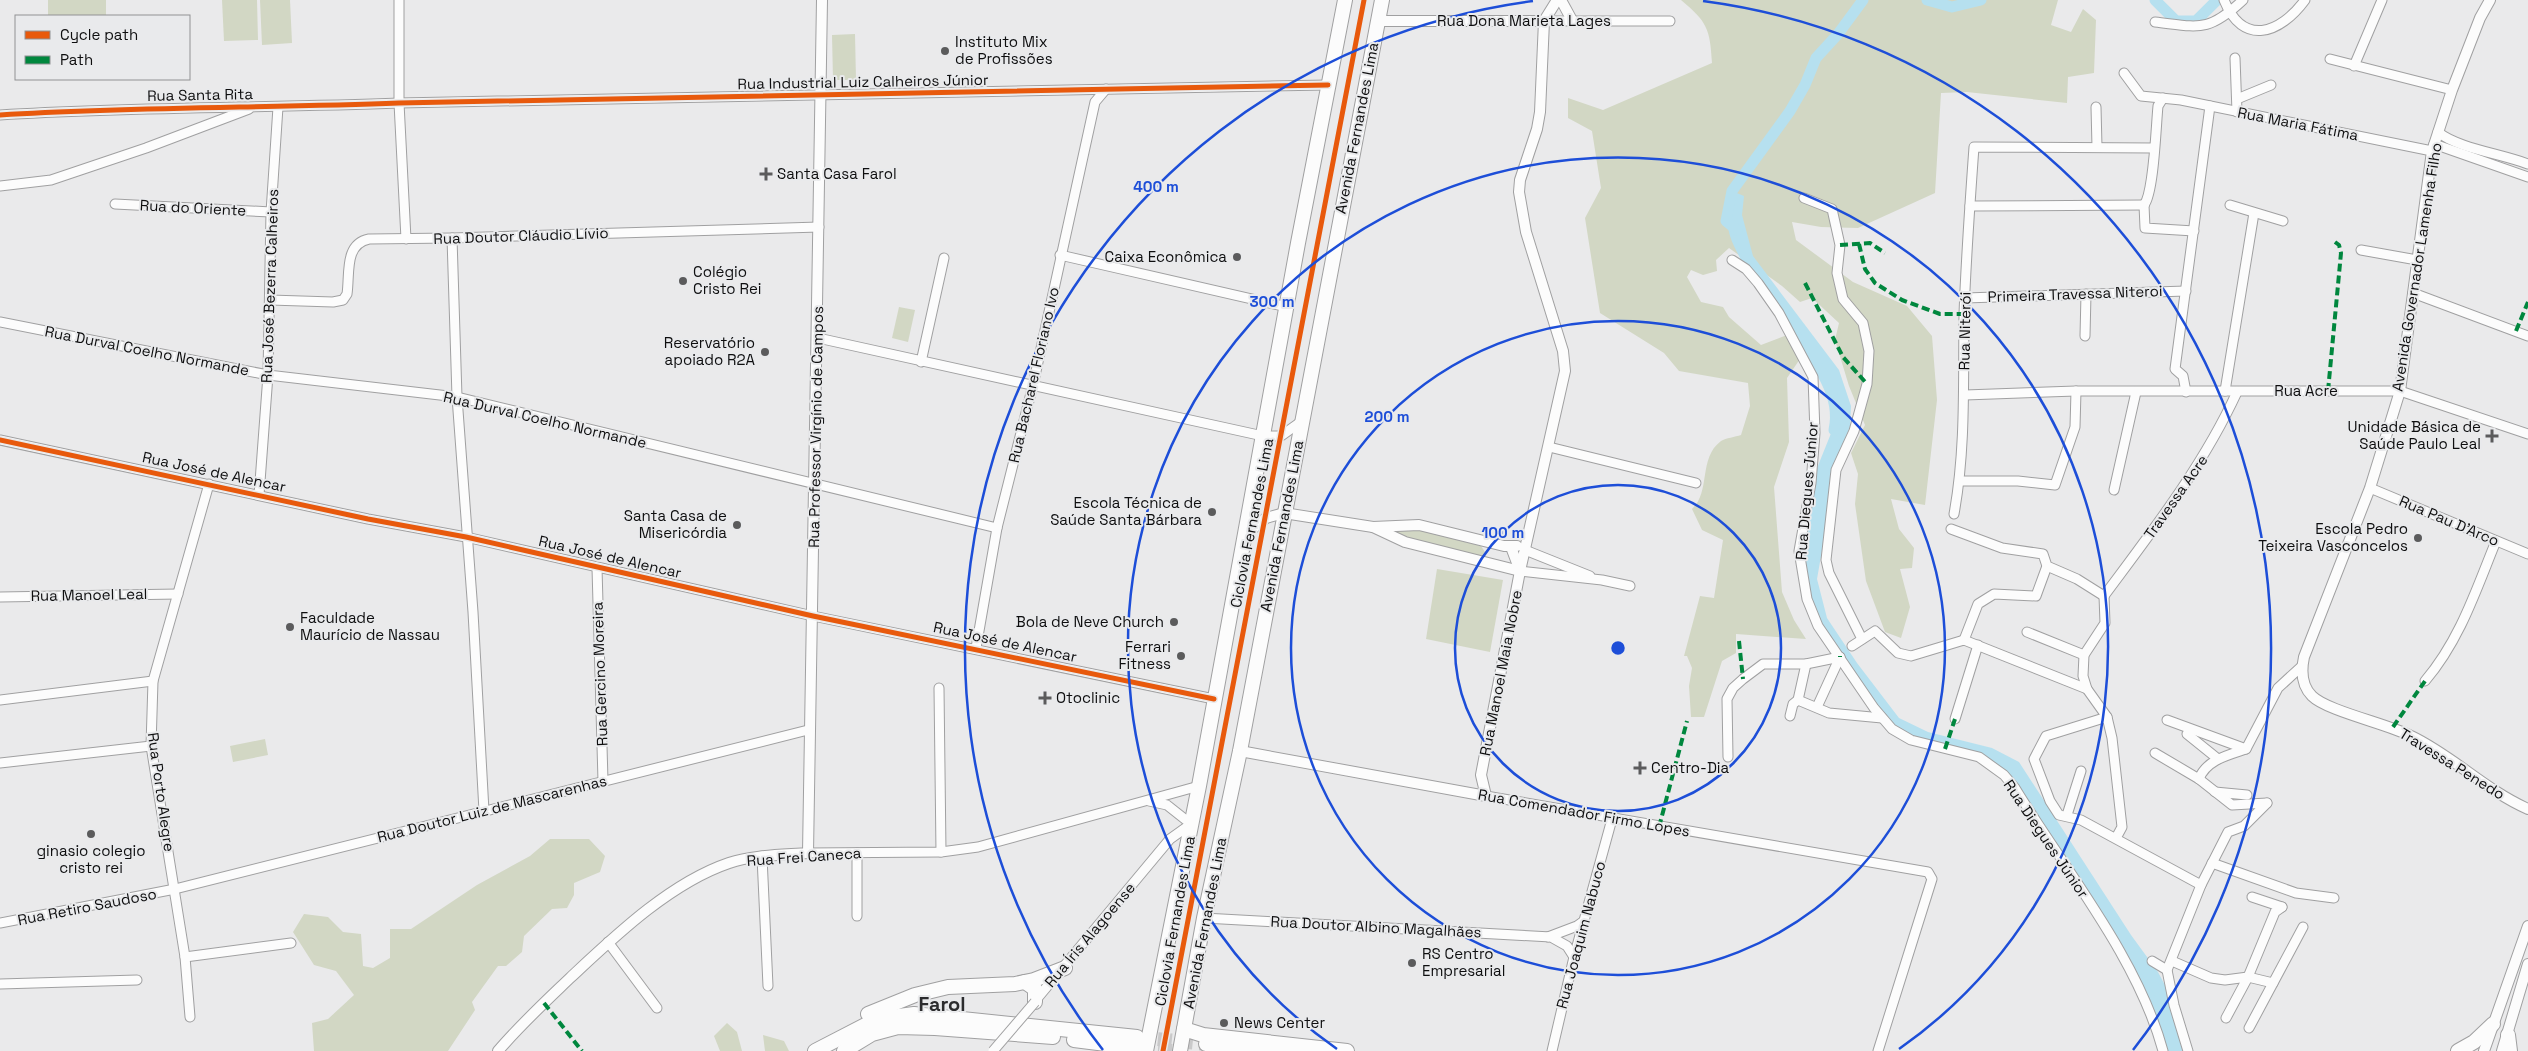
<svg xmlns="http://www.w3.org/2000/svg" width="2528" height="1051" font-family="'Space Grotesk',sans-serif">
  <style>
    .green { fill: #d2d7c4 }
    .water { fill: #b6e0ef }
    .lines { fill: none; stroke-linecap: round; stroke-linejoin: round }
    .canal { stroke: #b6e0ef; stroke-width: 11 }
    .primary-tunnel { stroke: #c9c9ca; stroke-width: 14; stroke-dasharray: 14 7; stroke-linecap: butt }
    .minor-casing { stroke: #a0a0a1; stroke-width: 11 }
    .tertiary-casing { stroke: #a0a0a1; stroke-width: 12 }
    .primary-casing { stroke: #a0a0a1; stroke-width: 16 }
    .trunk-casing { stroke: #a0a0a1; stroke-width: 16 }
    .minor { stroke: #fcfcfc; stroke-width: 9 }
    .tertiary { stroke: #fcfcfc; stroke-width: 10 }
    .primary { stroke: #fcfcfc; stroke-width: 14 }
    .trunk { stroke: #fcfcfc; stroke-width: 14 }
    .minor-bridge-casing { stroke: #a0a0a1; stroke-width: 11; stroke-linecap: butt }
    .minor-bridge { stroke: #fcfcfc; stroke-width: 9 }
    .quiet { stroke: #00873e; stroke-width: 4; stroke-dasharray: 8 4; stroke-linecap: butt }
    .cycleway-casing { stroke: #e9eaec; stroke-width: 8 }
    .cycleway { stroke: #e8590c; stroke-width: 5 }
    .ring { fill: none; stroke: #1d4ed8; stroke-width: 2.5 }
    .poi-dot { fill: #5b5b5c; stroke: #e9eaec; stroke-width: 2 }
    .labels { text-anchor: middle; stroke-width: 4; stroke-linejoin: round; paint-order: stroke }
    .street-label { font-size: 15px; fill: #0e0e0f; stroke: #e9eaec }
    .poi-label { font-size: 15px; fill: #0e0e0f; stroke: #e9eaec; text-anchor: start }
    .district-label { font-size: 20px; font-weight: bold; fill: #2c2c2e; stroke: #e9eaec }
    .centre { fill: #1d4ed8; stroke: #e9eaec; stroke-width: 2.5 }
    .ring-label { font-size: 15px; text-anchor: middle; font-weight: bold; fill: #1d4ed8; stroke: #e9eaec; stroke-width: 4; stroke-linejoin: round; paint-order: stroke }
  </style>
  <rect width="100%" height="100%" fill="#eaeaeb"/>
  <!-- green -->
  <g class="green">
    <rect x="48" y="0" width="58" height="16"/>
    <polygon points="222,0 257,0 258,40 224,41"/>
    <polygon points="260,0 290,0 292,43 262,45"/>
    <path d="M1681,0H2058L2051,25L2071,32L2083,9L2096,20L2094,73L2068,77L2067,103L1967,92L1941,93L1935,193L1858,228L1821,227L1792,222L1796,240L1853,282L1907,306L1932,336L1937,400L1925,505L1891,499L1899,529L1914,548L1912,568L1900,569L1910,607L1901,638L1885,632L1866,581L1855,504L1858,474L1851,453L1865,425L1849,386L1835,340L1839,323L1812,298L1800,302L1782,286L1729,248L1716,260L1717,271L1703,275L1691,270L1687,277L1701,302L1723,307L1729,317L1761,345L1787,335L1800,359L1787,378L1789,442L1774,487L1782,592L1794,620L1806,639L1736,634V653L1722,661L1704,717H1691L1689,686L1692,668L1687,656H1684L1700,596L1714,598L1723,540L1702,530L1692,509C1711,492 1698,458 1721,441C1726,438 1735,437 1741,435L1750,406L1748,383L1679,371L1664,353L1600,313L1585,218L1601,188L1592,131L1568,118V98L1603,110L1712,63C1710,28 1707,22 1681,0Z"/>
    <polygon points="855,34 856,80 833,80 832,35"/>
    <polygon points="899,307 915,310 908,342 892,338"/>
    <polygon points="1411,528 1481,546 1485,552 1482,557 1396,535 1395,530"/>
    <polygon points="1437,569 1503,580 1490,652 1426,639"/>
    <polygon points="265,739 268,755 233,762 230,746"/>
    <polygon points="550,839 589,839 605,856 600,872 574,883 574,895 567,908 552,909 524,936 522,952 506,966 498,966 472,1002 475,1010 448,1051 314,1051 312,1023 328,1019 354,995 336,971 314,965 293,932 304,914 328,917 343,932 361,934 363,966 373,968 390,958 390,929 411,929 477,885 530,856"/>
    <polygon points="727,1023 737,1032 742,1051 720,1051 714,1036"/>
    <polygon points="763,1035 784,1041 789,1051 765,1051"/>
  </g>
  <!-- water -->
  <path class="water" d="M1732,191L1744,196L1742,215L1753,256L1839,370L1851,406L1850,426L1838,459L1817,579L1827,618L1857,663L1899,718L1928,732L1992,748L2019,762L2131,935L2158,972L2167,989L2185,1051H2165L2151,1000L2010,777L1986,759L1926,744L1893,729L1818,626L1802,572L1811,483L1836,421L1832,394L1815,361L1750,272L1746,269C1727,234 1724,230 1732,191Z"/>
  <g class="lines">
    <!-- canal -->
    <g class="canal">
      <polyline points="1927,0 1952,7 1981,0"/>
      <polyline points="2155,0 2176,21 2196,21 2217,0"/>
      <polyline points="1737,230 1726,221 1732,191 1790,111 1805,85 1816,58 1838,34 1863,0"/>
      <path d="M1788,326C1810,355 1843,391 1834,430"/>
      <polyline points="2138,978 2151,1000 2155,1016"/>
    </g>
    <!-- primary-tunnel -->
    <g class="primary-tunnel">
      <polyline points="1137,1037 1206,1044"/>
      <polyline points="1137,1048 1172,1051"/>
    </g>
    <defs>
      <g id="minor">
        <polyline points="399,0 399,103 406,239"/>
        <path d="M2224,0C2243,47 2280,34 2305,0"/>
        <polyline points="1544,21 1670,21"/>
        <path d="M2155,22C2199,27 2208,33 2243,0"/>
        <polyline points="2235,58 2237,112"/>
        <polyline points="2330,59 2452,90"/>
        <polyline points="2354,66 2382,0"/>
        <polyline points="2124,73 2141,96 2181,100 2432,151"/>
        <polyline points="2237,99 2271,85"/>
        <polyline points="2096,107 2097,147"/>
        <path d="M0,115C133,107 266,108 399,103L1328,85"/>
        <path d="M2438,132C2457,148 2502,154 2528,164"/>
        <polyline points="2434,144 2528,177"/>
        <polyline points="0,186 51,180 146,148 249,109"/>
        <polyline points="1804,198 1832,209 1840,245 1837,273 1843,299 1863,323 1869,351 1867,384 1854,431 1836,470 1826,560 1829,573 1862,639"/>
        <polyline points="115,204 271,212"/>
        <path d="M2144,205C2154,193 2156,125 2158,106L2163,98"/>
        <polyline points="2144,205 2145,228 2194,231"/>
        <polyline points="2230,205 2283,221"/>
        <polyline points="1970,206 2144,205"/>
        <polyline points="452,238 457,397 473,612 484,811"/>
        <polyline points="2361,250 2417,260"/>
        <polyline points="1060,255 1287,307"/>
        <path d="M1732,260L1746,269L1758,283L1779,313L1813,377L1815,433L1811,483L1799,551L1807,599L1818,626L1874,708L1892,729L1911,740L1979,757L2004,775L2015,788C2065,870 2138,958 2163,1051"/>
        <polyline points="2413,293 2528,336"/>
        <polyline points="1965,298 2186,291"/>
        <path d="M270,300L333,302L343,300L347,294C350,274 344,244 369,239L452,238L819,227"/>
        <polyline points="0,322 268,375 457,397 997,528"/>
        <polyline points="2085,336 2086,294"/>
        <polyline points="818,338 1263,436 1281,436 1302,421"/>
        <polyline points="921,362 944,258"/>
        <polyline points="2225,391 2254,213"/>
        <polyline points="2186,392 2183,376 2175,369 2210,106"/>
        <polyline points="1965,395 2076,391 2400,391 2528,434"/>
        <polyline points="0,440 368,519 466,537 813,616 1214,699"/>
        <polyline points="1549,447 1696,483"/>
        <polyline points="1960,481 2018,481 2055,485 2075,427 2076,391"/>
        <polyline points="2370,488 2528,554"/>
        <polyline points="2114,490 2136,392"/>
        <polyline points="259,495 268,375 271,212 278,107"/>
        <path d="M1954,514C1966,448 1963,381 1964,314C1966,258 1970,202 1974,147L2154,148"/>
        <polyline points="1951,529 2002,548 2043,554 2047,566 2077,579 2104,596"/>
        <polyline points="1525,550 1590,576"/>
        <polyline points="597,568 603,781"/>
        <polyline points="1520,571 1602,580 1630,586"/>
        <path d="M2104,596C2153,530 2203,466 2237,392"/>
        <polyline points="2104,596 2105,623 2084,655 2083,676 2087,689 2107,717"/>
        <polyline points="0,597 178,594"/>
        <polyline points="2027,632 2084,655"/>
        <polyline points="1964,640 1978,604 1994,594 2036,596 2047,566"/>
        <polyline points="1852,646 1875,631 1898,653 1911,656 1964,640 2087,689"/>
        <polyline points="976,648 997,528 1033,385 1095,102 1106,89"/>
        <path d="M2425,681C2460,640 2476,590 2496,541"/>
        <polyline points="939,688 941,852"/>
        <polyline points="0,700 153,681"/>
        <polyline points="1798,700 1806,664"/>
        <polyline points="1817,707 1840,657"/>
        <polyline points="1790,716 1793,704 1798,700 1829,713 1882,718"/>
        <polyline points="1955,719 1978,645"/>
        <polyline points="2167,720 2246,749"/>
        <polyline points="2187,734 2218,759"/>
        <polyline points="2155,753 2199,779 2232,805 2267,803"/>
        <polyline points="1728,757 1727,699 1733,688 1743,679 1763,664 1806,664 1840,657"/>
        <polyline points="0,763 151,746"/>
        <path d="M2199,779C2206,760 2228,755 2246,749L2278,688L2302,666"/>
        <polyline points="2215,792 2247,795"/>
        <polyline points="1486,796 1928,872 1932,879 1878,1051"/>
        <polyline points="2067,815 2081,771"/>
        <polyline points="2116,838 2122,827 2112,738 2107,717 2046,736 2034,759 2050,801 2059,815 2081,820 2201,885"/>
        <polyline points="808,853 941,852 978,847 1199,786"/>
        <polyline points="857,853 857,916"/>
        <polyline points="762,857 768,986"/>
        <polyline points="2212,863 2296,893 2334,898"/>
        <polyline points="2252,897 2282,907"/>
        <polyline points="1204,918 1551,937 1567,946 1574,957"/>
        <polyline points="0,923 175,889 808,730"/>
        <polyline points="1548,937 1577,926 1584,921"/>
        <polyline points="608,942 657,1008"/>
        <polyline points="185,957 291,943"/>
        <polyline points="2152,961 2167,970"/>
        <polyline points="2172,961 2211,978 2225,980 2248,977 2273,983"/>
        <polyline points="0,984 137,980"/>
        <polyline points="1035,1001 1170,839 1191,824 1167,805 1149,801"/>
        <polyline points="190,1017 185,957 151,746 153,681 209,484"/>
        <polyline points="2226,1018 2248,977 2275,912 2282,907"/>
        <polyline points="2249,1028 2303,927"/>
        <polyline points="1552,1051 1574,957 1612,819"/>
        <polyline points="2188,1051 2174,1005 2167,970 2201,885 2228,832 2244,826 2267,803"/>
      </g>
      <g id="tertiary">
        <polyline points="1561,0 1573,22"/>
        <path d="M2490,0L2480,18L2452,90L2432,151L2400,391L2370,488L2304,657C2301,671 2301,685 2312,696C2327,711 2388,724 2411,736C2453,756 2485,790 2528,809"/>
        <polyline points="1378,21 1544,21"/>
        <polyline points="1373,527 1405,542 1520,571 1565,371 1563,351 1526,232 1519,192 1520,180 1537,129 1540,112 1544,21 1557,0"/>
        <polyline points="1246,534 1266,518 1284,513 1373,527 1419,525 1504,546 1517,546"/>
        <polyline points="1240,751 1486,796 1481,775 1520,571 1511,547"/>
        <path d="M498,1051C520,1025 546,1001 570,978C615,936 670,883 729,863C753,855 782,855 808,853L822,0"/>
        <polyline points="2484,1051 2528,926"/>
        <polyline points="2502,1051 2528,964"/>
      </g>
      <g id="primary">
        <polyline points="1025,982 1035,989 1035,1002"/>
        <polyline points="868,1014 915,995 948,987 1015,984 1034,980 1065,968"/>
        <polyline points="2508,1035 2510,1051"/>
        <polyline points="1074,1040 1137,1048"/>
        <polyline points="1206,1044 1286,1051"/>
        <polyline points="815,1051 877,1019 914,1014 1137,1037"/>
        <polyline points="844,1051 872,1034 898,1027 935,1028 1053,1037"/>
        <polyline points="2458,1051 2474,1042 2493,1024"/>
      </g>
      <g id="trunk">
        <polyline points="1184,1029 1203,1035 1347,1051"/>
        <polyline points="1146,1051 1199,786 1298,243 1345,0"/>
        <polyline points="1180,1051 1204,918 1240,751 1382,0"/>
      </g>
    </defs>
    <!-- minor casing -->
    <use href="#minor" class="minor-casing"/>
    <!-- tertiary casing -->
    <use href="#tertiary" class="tertiary-casing"/>
    <!-- primary casing -->
    <use href="#primary" class="primary-casing"/>
    <!-- trunk casing -->
    <use href="#trunk" class="trunk-casing"/>
    <!-- minor -->
    <use href="#minor" class="minor"/>
    <!-- tertiary -->
    <use href="#tertiary" class="tertiary"/>
    <!-- primary -->
    <use href="#primary" class="primary"/>
    <!-- trunk -->
    <use href="#trunk" class="trunk"/>
    <defs>
      <polyline id="minor-bridge" points="993,1051 1035,1002"/>
    </defs>
    <!-- minor-bridge casing -->
    <use href="#minor-bridge" class="minor-bridge-casing"/>
    <!-- minor-bridge -->
    <use href="#minor-bridge" class="minor-bridge"/>
    <!-- quiet -->
    <g class="quiet">
      <polyline points="1859,244 1865,269 1875,283 1902,300 1940,314 1964,314"/>
      <polyline points="1840,245 1870,243 1885,253"/>
      <polyline points="1805,283 1843,357 1867,384"/>
      <polyline points="2516,331 2528,302"/>
      <polyline points="2328,391 2341,253 2339,245 2335,242"/>
      <polyline points="1739,641 1743,679"/>
      <polyline points="1840,657 1840,656"/>
      <polyline points="2393,727 2425,681"/>
      <polyline points="1945,749 1955,719"/>
      <polyline points="1659,827 1687,721"/>
      <polyline points="544,1003 582,1051"/>
    </g>
    <defs>
      <g id="cycleway">
        <path d="M0,115C133,107 266,108 399,103L1328,85"/>
        <polyline points="0,440 368,519 466,537 813,616 1214,699"/>
        <polyline points="1163,1051 1364,0"/>
      </g>
    </defs>
    <!-- cycleway casing -->
    <use href="#cycleway" class="cycleway-casing"/>
    <!-- cycleway -->
    <use href="#cycleway" class="cycleway"/>
  </g>
  <!-- distance rings -->
  <g class="ring">
    <circle cx="1618" cy="648" r="163"/>
    <circle cx="1618" cy="648" r="327"/>
    <path d="M1337 1049A490 490 0 1 1 1899 1049"/>
    <path d="M1103 1050A653 653 0 0 1 1533 1M1703 1A653 653 0 0 1 2133 1050"/>
  </g>
  <!-- markers -->
  <g class="poi-dot">
    <circle cx="945" cy="51" r="5"/>
    <path d="M763.5 166.5h5v5h5v5h-5v5h-5v-5h-5v-5h5z"/>
    <circle cx="1237" cy="257" r="5"/>
    <circle cx="683" cy="281" r="5"/>
    <circle cx="765" cy="352" r="5"/>
    <path d="M2489.5 428.5h5v5h5v5h-5v5h-5v-5h-5v-5h5z"/>
    <circle cx="1212" cy="512" r="5"/>
    <circle cx="737" cy="525" r="5"/>
    <circle cx="2418" cy="538" r="5"/>
    <circle cx="1174" cy="622" r="5"/>
    <circle cx="290" cy="627" r="5"/>
    <circle cx="1181" cy="656" r="5"/>
    <path d="M1042.5 690.5h5v5h5v5h-5v5h-5v-5h-5v-5h5z"/>
    <path d="M1637.5 760.5h5v5h5v5h-5v5h-5v-5h-5v-5h5z"/>
    <circle cx="91" cy="834" r="5"/>
    <circle cx="1412" cy="963" r="5"/>
    <circle cx="1224" cy="1023" r="5"/>
  </g>
  <g class="labels">
    <!-- street labels -->
    <g class="street-label">
      <text x="1524" y="26">Rua Dona Marieta Lages</text>
      <text transform="translate(863 82) rotate(-1)" y="5">Rua Industrial Luiz Calheiros Júnior</text>
      <text transform="translate(200 95) rotate(-1)" y="5">Rua Santa Rita</text>
      <text transform="translate(2298 124) rotate(11)" y="5">Rua Maria Fátima</text>
      <text transform="translate(1357 128) rotate(-79)" y="5">Avenida Fernandes Lima</text>
      <text transform="translate(193 208) rotate(3)" y="5">Rua do Oriente</text>
      <text transform="translate(521 236) rotate(-2)" y="5">Rua Doutor Cláudio Lívio</text>
      <text transform="translate(2417 267) rotate(-81)" y="5">Avenida Governador Lamenha Filho</text>
      <text transform="translate(270 286) rotate(-88)" y="5">Rua José Bezerra Calheiros</text>
      <text transform="translate(2075 294) rotate(-2)" y="5">Primeira Travessa Niteroi</text>
      <text transform="translate(1965 331) rotate(-89)" y="5">Rua Niterói</text>
      <text transform="translate(147 351) rotate(11)" y="5">Rua Durval Coelho Normande</text>
      <text transform="translate(1034 375) rotate(-77)" y="5">Rua Bacharel Floriano Ivo</text>
      <text x="2306" y="396">Rua Acre</text>
      <text transform="translate(545 420) rotate(13)" y="5">Rua Durval Coelho Normande</text>
      <text transform="translate(816 427) rotate(-89)" y="5">Rua Professor Virgínio de Campos</text>
      <text transform="translate(214 472) rotate(12)" y="5">Rua José de Alencar</text>
      <text transform="translate(1807 491) rotate(-85)" y="5">Rua Diegues Júnior</text>
      <text transform="translate(2176 497) rotate(-55)" y="5">Travessa Acre</text>
      <text transform="translate(2449 521) rotate(23)" y="5">Rua Pau D'Arco</text>
      <text transform="translate(1252 523) rotate(-79)" y="5">Ciclovia Fernandes Lima</text>
      <text transform="translate(1282 526) rotate(-79)" y="5">Avenida Fernandes Lima</text>
      <text transform="translate(610 557) rotate(13)" y="5">Rua José de Alencar</text>
      <text transform="translate(89 595) rotate(-1)" y="5">Rua Manoel Leal</text>
      <text transform="translate(1005 642) rotate(12)" y="5">Rua José de Alencar</text>
      <text transform="translate(1501 673) rotate(-79)" y="5">Rua Manoel Maia Nobre</text>
      <text transform="translate(600 674) rotate(-92)" y="5">Rua Gercino Moreira</text>
      <text transform="translate(2452 764) rotate(32)" y="5">Travessa Penedo</text>
      <text transform="translate(161 792) rotate(82)" y="5">Rua Porto Alegre</text>
      <text transform="translate(492 809) rotate(-14)" y="5">Rua Doutor Luiz de Mascarenhas</text>
      <text transform="translate(1584 813) rotate(10)" y="5">Rua Comendador Firmo Lopes</text>
      <text transform="translate(2046 839) rotate(56)" y="5">Rua Diegues Júnior</text>
      <text transform="translate(804 857) rotate(-4)" y="5">Rua Frei Caneca</text>
      <text transform="translate(87 907) rotate(-11)" y="5">Rua Retiro Saudoso</text>
      <text transform="translate(1175 921) rotate(-80)" y="5">Ciclovia Fernandes Lima</text>
      <text transform="translate(1205 923) rotate(-79)" y="5">Avenida Fernandes Lima</text>
      <text transform="translate(1376 927) rotate(3)" y="5">Rua Doutor Albino Magalhães</text>
      <text transform="translate(1090 935) rotate(-50)" y="5">Rua Íris Alagoense</text>
      <text transform="translate(1581 935) rotate(-75)" y="5">Rua Joaquim Nabuco</text>
    </g>
    <!-- poi labels -->
    <g class="poi-label">
      <text x="955" y="47">Instituto Mix<tspan x="955" dy="17">de Profissões</tspan></text>
      <text x="777" y="179">Santa Casa Farol</text>
      <text x="1227" y="262" text-anchor="end">Caixa Econômica</text>
      <text x="693" y="277">Colégio<tspan x="693" dy="17">Cristo Rei</tspan></text>
      <text x="755" y="348" text-anchor="end">Reservatório<tspan x="755" dy="17">apoiado R2A</tspan></text>
      <text x="2481" y="432" text-anchor="end">Unidade Básica de<tspan x="2481" dy="17">Saúde Paulo Leal</tspan></text>
      <text x="1202" y="508" text-anchor="end">Escola Técnica de<tspan x="1202" dy="17">Saúde Santa Bárbara</tspan></text>
      <text x="727" y="521" text-anchor="end">Santa Casa de<tspan x="727" dy="17">Misericórdia</tspan></text>
      <text x="2408" y="534" text-anchor="end">Escola Pedro<tspan x="2408" dy="17">Teixeira Vasconcelos</tspan></text>
      <text x="300" y="623">Faculdade<tspan x="300" dy="17">Maurício de Nassau</tspan></text>
      <text x="1164" y="627" text-anchor="end">Bola de Neve Church</text>
      <text x="1171" y="652" text-anchor="end">Ferrari<tspan x="1171" dy="17">Fitness</tspan></text>
      <text x="1056" y="703">Otoclinic</text>
      <text x="1651" y="773">Centro-Dia</text>
      <text x="91" y="856" text-anchor="middle">ginasio colegio<tspan x="91" dy="17">cristo rei</tspan></text>
      <text x="1422" y="959">RS Centro<tspan x="1422" dy="17">Empresarial</tspan></text>
      <text x="1234" y="1028">News Center</text>
    </g>
    <!-- district labels -->
    <g class="district-label">
      <text x="942" y="1011">Farol</text>
    </g>
  </g>
  <circle cx="1618" cy="648" r="8" class="centre"/>
  <g class="ring-label">
    <text x="1156" y="192">400 m</text>
    <text x="1272" y="307">300 m</text>
    <text x="1387" y="422">200 m</text>
    <text x="1503" y="538">100 m</text>
  </g>
  <!-- legend -->
  <rect x="15" y="15" width="175" height="65" fill="#e9eaec" stroke="#919294"/>
  <rect x="25" y="31" width="25" height="8" fill="#e8590c" stroke="#919294"/>
  <text x="60" y="40" font-size="15" fill="#0e0e0f">Cycle path</text>
  <rect x="25" y="56" width="25" height="8" fill="#00873e" stroke="#919294"/>
  <text x="60" y="65" font-size="15" fill="#0e0e0f">Path</text>
</svg>
